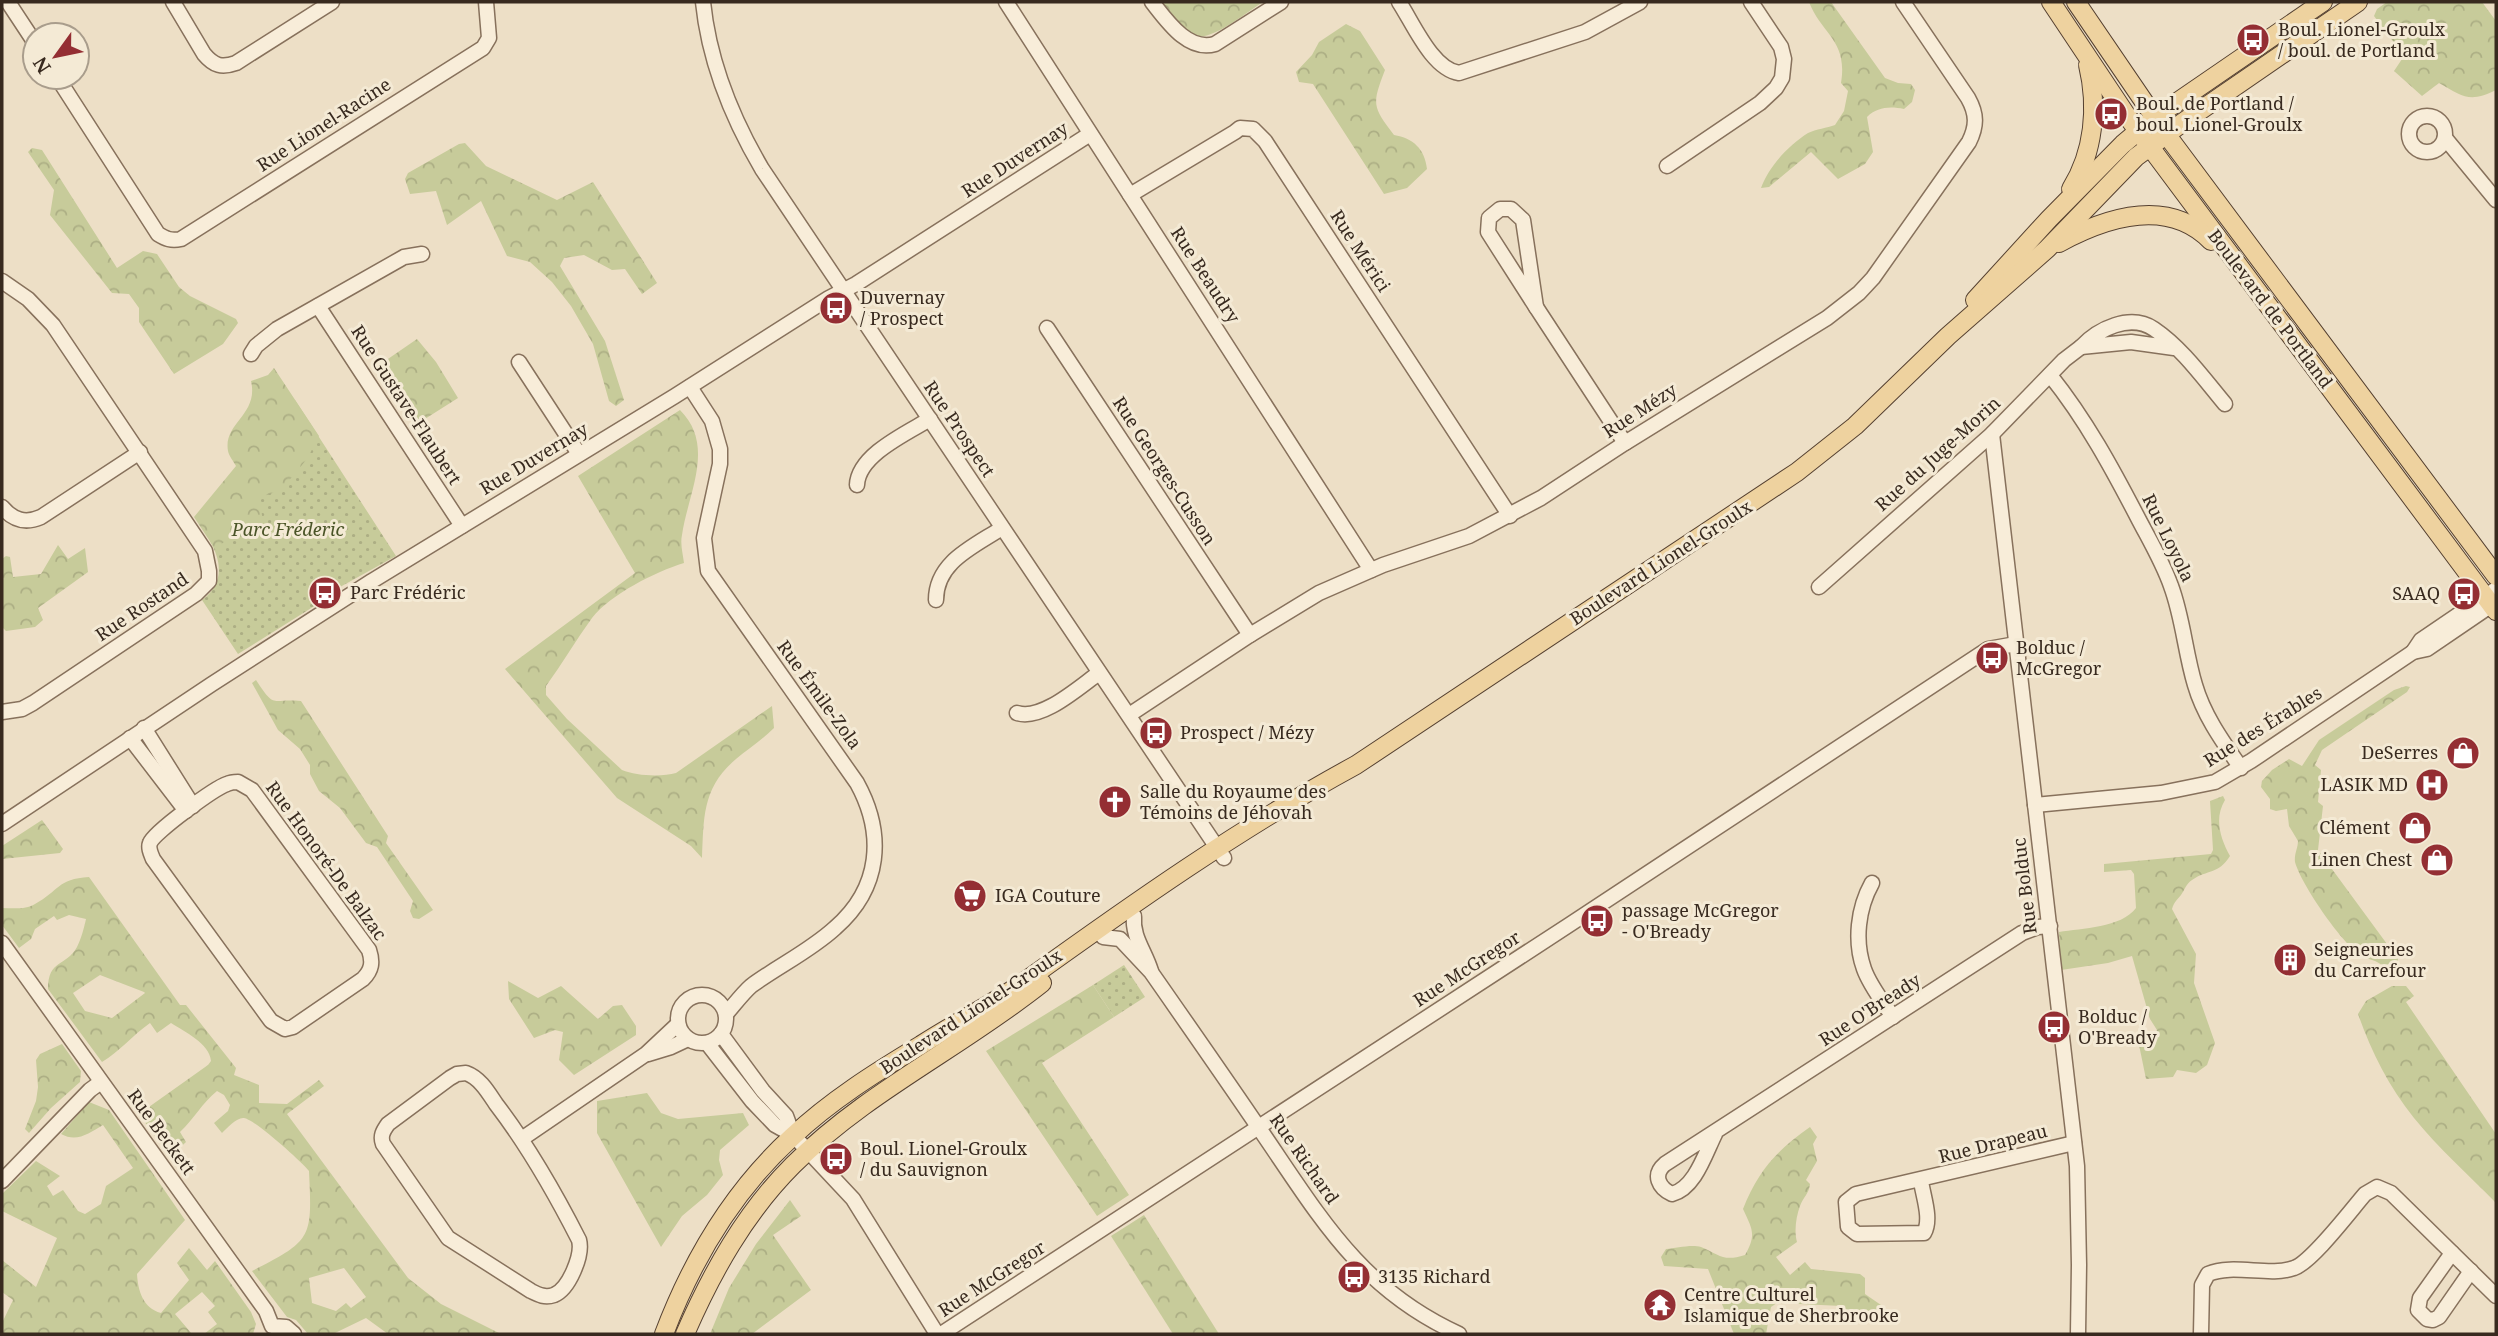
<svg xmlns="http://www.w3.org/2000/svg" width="2498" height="1336" font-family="'Noto Serif',serif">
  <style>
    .green { fill: url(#green-dots) }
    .forest { fill: url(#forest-crowns); fill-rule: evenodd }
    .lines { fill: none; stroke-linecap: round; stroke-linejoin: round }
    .minor-casing { stroke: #87715c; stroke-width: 17 }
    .major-casing { stroke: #554030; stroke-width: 20 }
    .minor { stroke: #f8edd9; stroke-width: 14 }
    .major { stroke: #eed29f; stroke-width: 18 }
    .labels { text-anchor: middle; stroke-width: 6; stroke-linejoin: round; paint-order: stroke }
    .poi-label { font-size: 18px; fill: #382a1f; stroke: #f4ead5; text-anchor: start }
    .street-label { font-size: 18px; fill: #382a1f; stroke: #f4ead5 }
    .park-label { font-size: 18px; font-style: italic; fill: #4a5427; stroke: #f4ead5 }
  </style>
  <defs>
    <pattern id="green-dots" width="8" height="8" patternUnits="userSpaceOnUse" patternTransform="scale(1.75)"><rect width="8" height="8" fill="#c7cb9a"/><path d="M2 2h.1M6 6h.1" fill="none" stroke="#acae84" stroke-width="1.8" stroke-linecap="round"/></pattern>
    <pattern id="forest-crowns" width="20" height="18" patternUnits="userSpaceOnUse" patternTransform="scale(1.75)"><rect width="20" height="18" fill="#c7cb9a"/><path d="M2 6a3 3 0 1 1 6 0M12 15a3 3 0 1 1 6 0" fill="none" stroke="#acae84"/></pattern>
  </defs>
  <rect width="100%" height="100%" fill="#eddfc6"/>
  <!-- green -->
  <g class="green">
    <path d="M295,400L396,556L322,597L316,605L238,654L202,600C224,584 222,562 210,541Z"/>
    <polygon points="1124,965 1145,997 1114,1017 1093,985"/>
  </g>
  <!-- forest -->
  <g class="forest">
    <path d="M1162,2H1263C1248,11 1209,44 1193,35C1181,28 1171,13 1162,2Z"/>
    <path d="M1809,2H1831L1885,78L1898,83L1911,84L1915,90L1912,102L1904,109C1890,106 1877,107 1867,117L1873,152L1865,164L1838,179L1811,152L1769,187L1761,188C1769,166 1789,145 1808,133C1816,129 1827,128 1835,125L1844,111L1848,91L1841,83C1848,40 1822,35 1809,2Z"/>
    <path d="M2387,2H2482L2496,21V90C2470,103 2463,97 2439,83L2422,96L2394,71L2404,56L2374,16L2377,9Z"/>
    <path d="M1346,24L1360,31L1385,70C1372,104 1372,106 1394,135C1413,138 1425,149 1427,169L1407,188L1384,194L1313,84L1299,82L1296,72L1312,55L1319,42Z"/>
    <polygon points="465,143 486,166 557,200 593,182 657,283 642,294 625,269 612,270 584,255 564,258 560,266 605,341 624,400 616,406 609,401 593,344 571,306 552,282 530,262 507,256 481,201 447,225 436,191 410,194 405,179 408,173 459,144"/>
    <polygon points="32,148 42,150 117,268 143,251 157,254 179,287 190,296 236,319 238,323 223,344 174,374 139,322 139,308 129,294 112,293 50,215 54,190 28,152"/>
    <path d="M417,339L436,362L458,398L417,424C401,405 398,382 385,361Z"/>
    <path d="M274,368L319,436L307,459L281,490L261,497L260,507L263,519L259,523L242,528L215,549L194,517L236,466C234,462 229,456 228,451C223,423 259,415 251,381L268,375Z"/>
    <path d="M680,410C716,446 688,493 682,535C680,544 683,554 684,563C655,572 611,594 592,618C576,640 562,664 546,686V695L567,719L622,770C636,776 662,777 676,773L772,706L774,728C762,740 748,749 736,759C702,788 704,817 702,858L691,846L617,798L505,669L635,573L578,476Z"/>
    <polygon points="58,545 68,559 85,548 88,572 38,608 43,620 35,627 6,631 2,627 2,559 6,556 10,557 13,577 41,574"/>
    <path d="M256,680C276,710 270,698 301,701L388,836L386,843L433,910L419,919L413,918L410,911L413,901L377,847L366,843L340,808L319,791L310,774V765L300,749L278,730L252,683Z"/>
    <path d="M2406,686L2410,687L2407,692L2322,750L2315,765L2321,770L2318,802L2323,806L2318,850L2398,959V965C2388,974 2385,965 2375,961C2370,959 2365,958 2360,955C2341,942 2301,884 2295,862C2294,854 2298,848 2298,841L2289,826L2287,809L2276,811L2270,809V799L2261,787L2262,781L2272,770L2289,759L2302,766L2319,740L2394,690Z"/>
    <path d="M2223,796L2225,800C2214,818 2220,838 2230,856C2218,875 2208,869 2192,880C2186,884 2185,889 2181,895C2177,900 2174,902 2172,909L2196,954L2194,983L2215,1043L2207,1065L2196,1073L2177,1070L2173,1077L2146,1079L2138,1040H2151L2157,1030L2150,1019L2132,956L2108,963L2061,970L2059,932C2082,928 2121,928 2136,908L2134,874L2131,870L2104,872V864L2211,854L2213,850L2210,801Z"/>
    <polygon points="42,820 63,849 60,853 2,859 2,846"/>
    <path d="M89,877L180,1005H186L236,1068L234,1075L259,1085V1103L287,1104L319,1080L324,1086L287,1114L408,1278L441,1304L501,1334H388L366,1318L333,1334H308L296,1320L287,1317L252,1271C313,1240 312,1238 309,1171C301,1161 254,1119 244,1118C237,1117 227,1128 222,1133L214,1123L228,1111L230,1105L224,1095L217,1091C202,1103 194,1119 180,1132L186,1142L170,1157L139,1114L208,1065L211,1061C209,1043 185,1032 171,1023L157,1033L150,1023C133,1035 120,1051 102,1062L48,989C48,959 66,967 77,947C81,939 84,928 86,919L69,915L57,920L54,916L35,929L31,939L19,948L2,925V908C13,908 25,910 35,904C59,891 57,879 89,877ZM100,975L144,992L145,993L112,1018L85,1011L73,993ZM344,1268L366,1297L351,1308L346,1303L336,1311L312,1303L309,1278Z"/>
    <polygon points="508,981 538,998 561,986 598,1019 613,1006 622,1005 636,1026 636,1035 574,1075 559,1060 563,1032 555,1030 534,1038 509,999"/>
    <polygon points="1093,985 1114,1017 1042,1063 1129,1195 1097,1216 986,1051"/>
    <path d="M2392,986H2406L2414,996L2406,1002L2496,1134V1203C2469,1175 2438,1148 2414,1118C2389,1087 2371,1051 2358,1014L2366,1001Z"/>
    <polygon points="62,1044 81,1071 80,1082 51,1108 29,1133 25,1129 36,1101 38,1087 36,1060 40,1054"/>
    <polygon points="647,1093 661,1113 678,1119 743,1113 749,1125 720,1150 719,1160 723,1175 707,1195 682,1216 661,1247 597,1133 597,1101"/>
    <path d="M89,1102L109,1110L185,1220L137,1274C138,1291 143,1308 161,1313L189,1280L177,1263L189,1248L207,1270L215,1261L251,1312L256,1324L253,1334H204L217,1324L208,1312L215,1306L202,1292L175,1314L192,1334H2V1323L13,1300L2,1292V1260L36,1287L57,1238L2,1211V1194L36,1161L60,1176L47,1186L53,1196L63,1190L78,1211L85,1214L101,1204L106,1186L133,1168L103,1125C89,1133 77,1143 61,1134Z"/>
    <path d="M1810,1127L1817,1137L1813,1144L1817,1161L1806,1180L1810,1184C1809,1194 1803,1197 1800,1206C1796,1217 1794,1231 1797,1242L1776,1257L1790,1275L1805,1262L1811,1269L1860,1274L1865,1278V1294L1881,1305L1877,1312L1845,1322L1846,1309L1842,1306L1777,1303L1771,1307L1766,1334H1734L1708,1269L1664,1266L1661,1257L1666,1249C1676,1248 1692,1244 1701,1247C1720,1255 1723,1262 1745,1255C1757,1234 1752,1229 1743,1209C1758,1171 1777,1150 1810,1127Z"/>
    <polygon points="790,1200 801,1216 773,1235 811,1290 752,1334 710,1334 729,1288 756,1244"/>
    <polygon points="1144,1215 1219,1334 1173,1334 1111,1236"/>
  </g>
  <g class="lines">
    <defs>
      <g id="minor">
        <polyline points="8,2 35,43"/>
        <path d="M173,2L204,54C214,66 222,68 236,63L332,2"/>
        <path d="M703,2C709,61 732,118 762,169L1224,858"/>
        <polyline points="1006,2 1371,570"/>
        <path d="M1152,2C1167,21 1188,52 1215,44L1281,2"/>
        <path d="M1399,2C1413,23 1432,69 1459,73L1585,32L1640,2"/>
        <path d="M57,77L158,234C166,239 171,241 181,239L483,48L489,38L486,2"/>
        <circle cx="2427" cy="134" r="18"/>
        <polyline points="2445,138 2496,200"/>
        <polyline points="1667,166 1760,103 1776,88 1782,78 1784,59 1781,47 1751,2"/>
        <polyline points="1130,195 1235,132 1240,128 1253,129 1265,141 1510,516"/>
        <polygon points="1500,209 1511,209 1523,220 1536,307 1488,232 1489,218"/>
        <polyline points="2,281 28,299 53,325 205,551 209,571 209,581 196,594 33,703 22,709 2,712"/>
        <polyline points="318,306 462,526"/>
        <polyline points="1536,307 1625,443"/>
        <polyline points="1047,328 1250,635"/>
        <path d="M2174,348L2131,342L2081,347C2098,329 2130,313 2154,329C2182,348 2204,379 2225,404"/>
        <polyline points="251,354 256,346 277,329 404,257 422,254"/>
        <polyline points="519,362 579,454"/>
        <path d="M2050,375C2086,420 2112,468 2139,520C2150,541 2163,563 2171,586C2183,618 2185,652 2195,685C2204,716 2223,742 2241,768"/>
        <path d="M690,387L712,421L720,449V464L704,538L708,571L857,783C885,834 881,888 835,928C810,951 778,966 751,986C742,994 734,1005 726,1014"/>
        <polyline points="1992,434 2077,1166 2079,1265 2078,1334"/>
        <path d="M857,485C858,455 907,433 930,419"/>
        <path d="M2,507C13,520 25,524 41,517L140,452"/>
        <polyline points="1819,587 1992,434 2064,360 2081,347"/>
        <path d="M936,600C936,562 973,547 1002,528"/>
        <polyline points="2413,652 2421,640 2496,589"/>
        <path d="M1017,713C1042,721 1079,687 1099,673"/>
        <path d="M1129,715L1250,635L1319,593L1383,565L1469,536L1541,498L1625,443L1827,318L1859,293L1873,278L1969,142C1977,126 1977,114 1968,98L1903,2"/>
        <polyline points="144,728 193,806"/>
        <polyline points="130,738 186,811"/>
        <path d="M238,782L252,790L369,950C373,962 372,970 363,979L293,1027L285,1029L271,1021L153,859C151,854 148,848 150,843C154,832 215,788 227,784C231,782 233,782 238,782Z"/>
        <polyline points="2035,805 2161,793 2215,782 2251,761 2413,652 2427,649 2496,602"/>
        <polyline points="2,824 212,684 372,581 675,396 829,298 856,284 1090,134"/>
        <path d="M1872,883C1858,908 1854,941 1864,969C1870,986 1883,1002 1893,1017"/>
        <path d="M1134,916C1132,937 1145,951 1151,971"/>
        <path d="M1103,937L1120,939L1151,972C1188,1025 1225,1078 1261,1131C1320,1217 1360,1289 1459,1334"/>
        <polyline points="2,943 266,1311 272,1326 286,1327 294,1334"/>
        <circle cx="702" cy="1019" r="24"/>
        <polyline points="721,1034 763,1091 786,1116 793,1135"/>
        <polyline points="707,1043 752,1101 775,1125 793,1135 853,1199 937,1334"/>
        <polyline points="648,1054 671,1047 688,1039"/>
        <path d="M466,1073C480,1078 488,1092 496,1104C529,1147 554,1191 579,1240C583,1255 569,1289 554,1295C545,1298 539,1295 531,1291L448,1238L383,1144C380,1136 383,1131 388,1124L450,1078L457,1074Z"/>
        <path d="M1715,1134C1705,1154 1695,1188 1672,1194C1659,1188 1652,1175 1665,1164L2022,933L2038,927L2050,926"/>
        <polyline points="523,1138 646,1054 678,1024"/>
        <polyline points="2,1181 90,1090 101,1082"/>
        <path d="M1921,1181C1923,1196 1932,1219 1924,1233L1857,1234L1848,1227L1846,1202L1856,1194L2074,1143"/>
        <polyline points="2452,1253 2420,1298 2418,1310 2427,1319 2433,1320 2439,1317 2471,1271"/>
        <polyline points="941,1334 1569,925 1988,649 2016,644"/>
        <path d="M2201,1334L2202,1285L2208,1274C2233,1263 2269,1277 2294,1268C2312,1262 2351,1210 2365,1194L2377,1187L2391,1193L2496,1296"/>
      </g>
      <g id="major">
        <polyline points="2051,2 2127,116 2496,611"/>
        <polyline points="2076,2 2166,134 2496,576"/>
        <path d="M2071,189C2094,152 2098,107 2088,65"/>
        <path d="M2059,243C2107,217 2168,197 2211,241"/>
        <polyline points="1975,300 2049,219 2123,144 2154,118 2323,2"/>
        <path d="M664,1334C692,1260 733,1191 792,1137C830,1101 876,1072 921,1045C955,1023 991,1005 1024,982C1131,905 1240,828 1356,765L1797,472L1855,426L1948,336L2047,249L2136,157L2182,123L2358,2"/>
        <path d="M685,1334C712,1272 745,1213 793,1165C866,1092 962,1047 1042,983"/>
      </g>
    </defs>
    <!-- minor casing -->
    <use href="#minor" class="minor-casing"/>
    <!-- major casing -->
    <use href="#major" class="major-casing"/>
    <!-- minor -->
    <use href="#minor" class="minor"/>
    <!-- major -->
    <use href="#major" class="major"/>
  </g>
  <!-- icons -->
  <defs>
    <symbol id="bus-disc" viewBox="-11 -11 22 22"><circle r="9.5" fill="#942e33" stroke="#f4ead5"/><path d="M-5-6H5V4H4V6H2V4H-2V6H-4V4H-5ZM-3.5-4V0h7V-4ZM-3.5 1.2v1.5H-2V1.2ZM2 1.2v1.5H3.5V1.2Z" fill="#fff"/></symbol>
    <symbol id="shop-disc" viewBox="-11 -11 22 22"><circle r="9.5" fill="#942e33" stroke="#f4ead5"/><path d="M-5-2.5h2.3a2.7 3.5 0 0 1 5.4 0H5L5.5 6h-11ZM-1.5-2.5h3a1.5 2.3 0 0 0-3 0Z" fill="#fff"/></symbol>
    <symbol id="hospital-disc" viewBox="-11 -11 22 22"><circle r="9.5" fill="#942e33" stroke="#f4ead5"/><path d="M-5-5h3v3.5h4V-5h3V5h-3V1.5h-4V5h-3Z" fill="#fff"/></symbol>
    <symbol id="church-disc" viewBox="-11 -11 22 22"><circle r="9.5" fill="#942e33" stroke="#f4ead5"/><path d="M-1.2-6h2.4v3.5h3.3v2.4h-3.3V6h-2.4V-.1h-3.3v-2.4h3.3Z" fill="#fff"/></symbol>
    <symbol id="supermarket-disc" viewBox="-11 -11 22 22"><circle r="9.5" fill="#942e33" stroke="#f4ead5"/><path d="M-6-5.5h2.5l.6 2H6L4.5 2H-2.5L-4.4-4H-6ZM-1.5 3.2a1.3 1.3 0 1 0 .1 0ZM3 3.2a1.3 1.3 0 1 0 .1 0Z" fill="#fff"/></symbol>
    <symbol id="building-disc" viewBox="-11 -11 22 22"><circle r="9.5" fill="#942e33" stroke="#f4ead5"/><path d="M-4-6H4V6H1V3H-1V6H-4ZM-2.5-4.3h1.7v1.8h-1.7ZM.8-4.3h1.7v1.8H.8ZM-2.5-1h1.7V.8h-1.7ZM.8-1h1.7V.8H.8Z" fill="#fff"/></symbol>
    <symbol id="temple-disc" viewBox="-11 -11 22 22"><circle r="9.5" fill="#942e33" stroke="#f4ead5"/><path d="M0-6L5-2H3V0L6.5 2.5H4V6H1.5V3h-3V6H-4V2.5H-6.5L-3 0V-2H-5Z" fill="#fff"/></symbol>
  </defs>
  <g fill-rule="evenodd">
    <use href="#bus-disc" x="2234" y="21" width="38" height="38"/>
    <use href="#bus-disc" x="2092" y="95" width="38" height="38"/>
    <use href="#bus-disc" x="817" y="289" width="38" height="38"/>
    <use href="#bus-disc" x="306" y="574" width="38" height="38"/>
    <use href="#bus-disc" x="2445" y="575" width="38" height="38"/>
    <use href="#bus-disc" x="1973" y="639" width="38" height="38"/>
    <use href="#bus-disc" x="1137" y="714" width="38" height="38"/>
    <use href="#shop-disc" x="2444" y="734" width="38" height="38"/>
    <use href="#hospital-disc" x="2413" y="766" width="38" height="38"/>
    <use href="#church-disc" x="1096" y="783" width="38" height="38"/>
    <use href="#shop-disc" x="2396" y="809" width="38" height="38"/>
    <use href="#shop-disc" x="2418" y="841" width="38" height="38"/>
    <use href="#supermarket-disc" x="951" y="877" width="38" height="38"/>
    <use href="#bus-disc" x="1578" y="902" width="38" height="38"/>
    <use href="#building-disc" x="2271" y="941" width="38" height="38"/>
    <use href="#bus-disc" x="2035" y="1008" width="38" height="38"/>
    <use href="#bus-disc" x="817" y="1140" width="38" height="38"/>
    <use href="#bus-disc" x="1335" y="1258" width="38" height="38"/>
    <use href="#temple-disc" x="1641" y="1286" width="38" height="38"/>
  </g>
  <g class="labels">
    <!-- poi labels -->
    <g class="poi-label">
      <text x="2278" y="36">Boul. Lionel-Groulx<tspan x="2278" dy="21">/ boul. de Portland</tspan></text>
      <text x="2136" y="110">Boul. de Portland /<tspan x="2136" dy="21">boul. Lionel-Groulx</tspan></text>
      <text x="860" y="304">Duvernay<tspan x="860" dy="21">/ Prospect</tspan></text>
      <text x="350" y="599">Parc Frédéric</text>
      <text x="2440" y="600" text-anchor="end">SAAQ</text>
      <text x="2016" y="654">Bolduc /<tspan x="2016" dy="21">McGregor</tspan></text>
      <text x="1180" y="739">Prospect / Mézy</text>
      <text x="2438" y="759" text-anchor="end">DeSerres</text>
      <text x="2408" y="791" text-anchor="end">LASIK MD</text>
      <text x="1140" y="798">Salle du Royaume des<tspan x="1140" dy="21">Témoins de Jéhovah</tspan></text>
      <text x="2390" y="834" text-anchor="end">Clément</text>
      <text x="2412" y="866" text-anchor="end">Linen Chest</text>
      <text x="995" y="902">IGA Couture</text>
      <text x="1622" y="917">passage McGregor<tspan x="1622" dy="21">- O'Bready</tspan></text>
      <text x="2314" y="956">Seigneuries<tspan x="2314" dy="21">du Carrefour</tspan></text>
      <text x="2078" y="1023">Bolduc /<tspan x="2078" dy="21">O'Bready</tspan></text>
      <text x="860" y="1155">Boul. Lionel-Groulx<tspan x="860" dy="21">/ du Sauvignon</tspan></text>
      <text x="1378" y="1283">3135 Richard</text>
      <text x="1684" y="1301">Centre Culturel<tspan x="1684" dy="21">Islamique de Sherbrooke</tspan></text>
    </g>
    <!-- street labels -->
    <g class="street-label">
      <text transform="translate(324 125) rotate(-33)" y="6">Rue Lionel-Racine</text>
      <text transform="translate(1015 160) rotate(-33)" y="6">Rue Duvernay</text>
      <text transform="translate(1360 251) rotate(57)" y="6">Rue Mérici</text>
      <text transform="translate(1205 275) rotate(57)" y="6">Rue Beaudry</text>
      <text transform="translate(2270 309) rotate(53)" y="6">Boulevard de Portland</text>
      <text transform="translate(406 405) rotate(57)" y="6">Rue Gustave-Flaubert</text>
      <text transform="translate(1640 411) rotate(-33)" y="6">Rue Mézy</text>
      <text transform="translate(959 429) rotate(56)" y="6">Rue Prospect</text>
      <text transform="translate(1938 454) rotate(-42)" y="6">Rue du Juge-Morin</text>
      <text transform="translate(534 459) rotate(-31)" y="6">Rue Duvernay</text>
      <text transform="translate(1164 471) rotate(57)" y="6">Rue Georges-Cusson</text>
      <text transform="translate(2168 538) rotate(64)" y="6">Rue Loyola</text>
      <text transform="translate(1661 563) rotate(-33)" y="6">Boulevard Lionel-Groulx</text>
      <text transform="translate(142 607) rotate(-34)" y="6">Rue Rostand</text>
      <text transform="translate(819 695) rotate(54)" y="6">Rue Émile-Zola</text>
      <text transform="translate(2263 727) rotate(-32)" y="6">Rue des Érables</text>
      <text transform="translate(326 861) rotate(54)" y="6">Rue Honoré-De Balzac</text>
      <text transform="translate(2025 886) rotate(-97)" y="6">Rue Bolduc</text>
      <text transform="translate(1467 969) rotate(-33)" y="6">Rue McGregor</text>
      <text transform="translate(1870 1010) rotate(-33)" y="6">Rue O'Bready</text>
      <text transform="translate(971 1012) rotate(-33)" y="6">Boulevard Lionel-Groulx</text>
      <text transform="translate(161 1132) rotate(54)" y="6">Rue Beckett</text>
      <text transform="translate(1993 1144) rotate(-14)" y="6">Rue Drapeau</text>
      <text transform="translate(1304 1159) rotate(55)" y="6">Rue Richard</text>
      <text transform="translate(992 1279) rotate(-33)" y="6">Rue McGregor</text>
    </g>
    <!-- park labels -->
    <g class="park-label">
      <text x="288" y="536">Parc Fréderic</text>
    </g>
  </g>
  <!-- border -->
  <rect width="2498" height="1336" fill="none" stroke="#382a1f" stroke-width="7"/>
  <!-- north arrow -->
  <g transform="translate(56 56) rotate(237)"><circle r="33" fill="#f4ead5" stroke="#a99d8c" stroke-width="2"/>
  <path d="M0-5L12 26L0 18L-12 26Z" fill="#942e33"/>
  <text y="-10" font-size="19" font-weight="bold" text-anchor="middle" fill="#382a1f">N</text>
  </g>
</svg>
